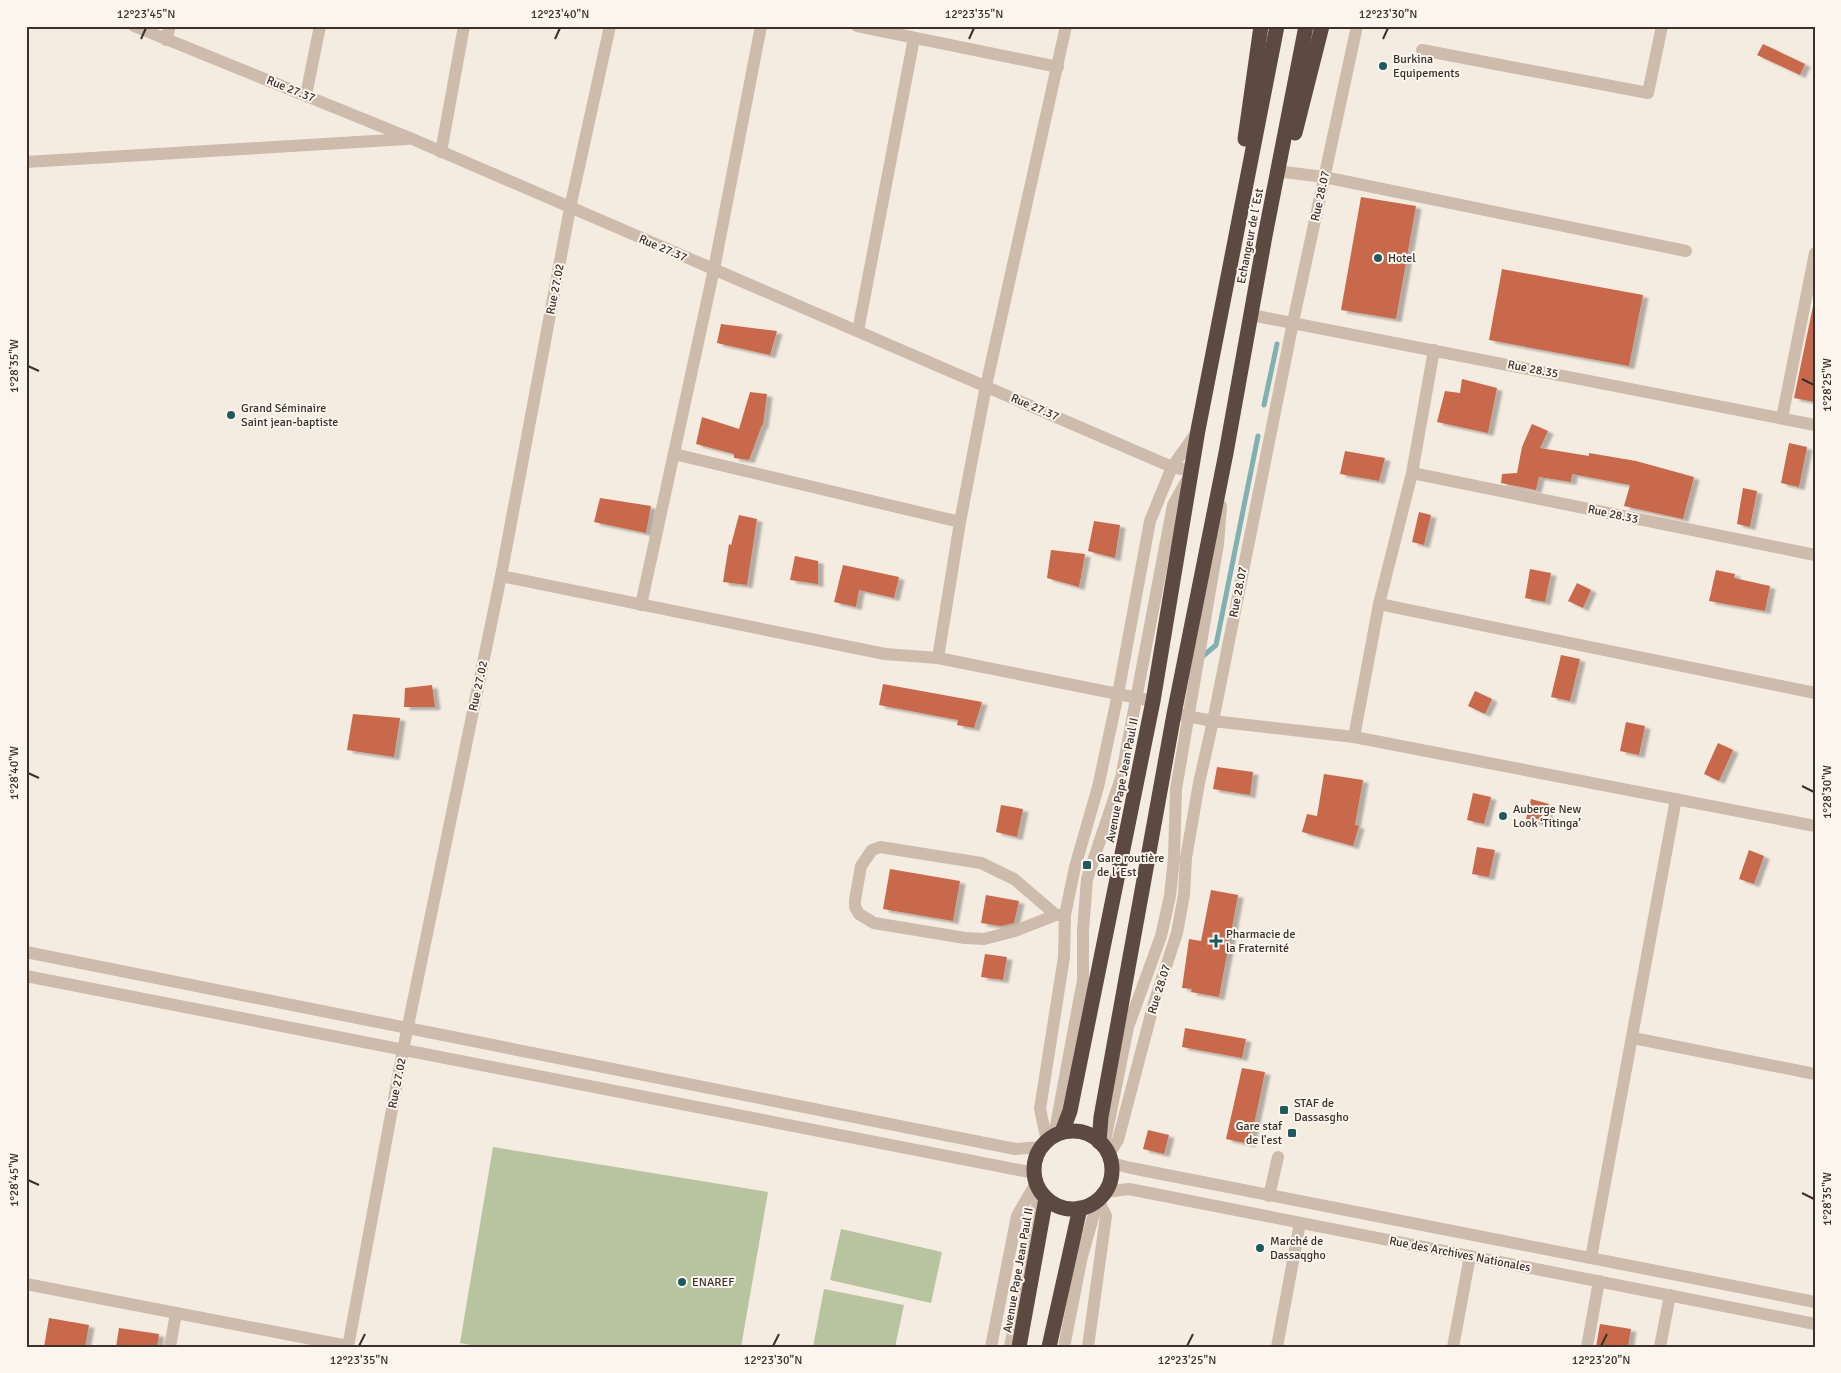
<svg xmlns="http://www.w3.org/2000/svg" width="1841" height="1373" font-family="Signika,sans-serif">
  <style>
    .green { fill: #b8c4a0 }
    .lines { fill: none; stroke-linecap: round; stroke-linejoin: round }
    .stream { stroke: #7fb0b2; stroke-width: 5 }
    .building { fill: #c8694b; filter: url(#shadow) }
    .minor { stroke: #cdbbac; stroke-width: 12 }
    .highway { stroke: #5c4a42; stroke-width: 15 }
    .ticks { fill: none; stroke: #3b302b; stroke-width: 2 }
    .poi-dot { fill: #1f5a5e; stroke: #fbf5ee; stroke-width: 2 }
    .labels { text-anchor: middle; stroke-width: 4; stroke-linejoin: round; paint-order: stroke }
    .poi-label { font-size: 12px; fill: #3b302b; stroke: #fbf5ee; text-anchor: start }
    .street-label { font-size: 12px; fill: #3b302b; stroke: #fbf5ee }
    .neatline { fill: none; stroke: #3b302b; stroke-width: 2 }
    .ticks-label { font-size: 12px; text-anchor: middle; fill: #3b302b }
  </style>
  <defs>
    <filter id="shadow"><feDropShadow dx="5.5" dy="3" stdDeviation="1" flood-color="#0004"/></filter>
  </defs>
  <rect width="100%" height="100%" fill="#f4ebe1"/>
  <!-- green -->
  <g class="green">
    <polygon points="493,1147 768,1192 741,1347 482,1347 460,1343"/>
    <polygon points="841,1229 942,1252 931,1303 830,1280"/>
    <polygon points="824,1289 904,1305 895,1347 813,1347"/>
  </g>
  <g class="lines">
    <!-- stream -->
    <g class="stream">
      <polyline points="1264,405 1277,344"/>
      <polyline points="1202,657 1216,645 1258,436"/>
    </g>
  </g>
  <!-- building -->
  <g class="building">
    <polygon points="1763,44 1805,64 1800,75 1757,55"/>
    <polygon points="1361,197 1416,206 1396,319 1341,310"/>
    <polygon points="1502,269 1643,295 1629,366 1489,340"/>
    <polygon points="1813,306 1815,306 1815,402 1794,398"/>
    <polygon points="721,324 777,331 770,355 717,343"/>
    <polygon points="1462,379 1497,388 1488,433 1437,422 1445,391 1460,393"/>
    <polygon points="750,392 767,394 763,425 762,425 749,460 734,458 734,454 696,444 702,417 739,429"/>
    <polygon points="1532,424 1548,431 1540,448 1589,456 1589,453 1636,461 1694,477 1683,519 1624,506 1630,485 1572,474 1571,482 1539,477 1536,490 1501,483 1502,474 1517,473 1522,447"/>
    <polygon points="1789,443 1807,447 1799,487 1781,483"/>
    <polygon points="1345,451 1385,458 1379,481 1340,474"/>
    <polygon points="1743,488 1757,491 1750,527 1737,524"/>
    <polygon points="600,498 651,506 646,533 594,522"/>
    <polygon points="1419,512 1431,515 1424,545 1412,542"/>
    <polygon points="739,515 757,519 747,585 723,582 729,544 731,545"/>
    <polygon points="1094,521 1120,525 1115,558 1088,551"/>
    <polygon points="1051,550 1085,554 1079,587 1047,578"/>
    <polygon points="795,556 818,561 818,584 790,580"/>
    <polygon points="843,565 899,577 894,598 859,590 856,607 834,602"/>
    <polygon points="1530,569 1551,573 1545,602 1525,598"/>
    <polygon points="1716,570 1735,574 1734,578 1770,586 1765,611 1709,601"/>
    <polygon points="1577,583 1591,590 1583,608 1568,601"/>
    <polygon points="1561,655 1580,659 1570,701 1551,697"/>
    <polygon points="883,684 982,702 974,728 957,725 958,720 879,705"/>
    <polygon points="432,685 435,707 404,707 405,688"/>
    <polygon points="1475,691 1492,699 1485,714 1468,706"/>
    <polygon points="353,714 400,718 394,757 347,750"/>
    <polygon points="1626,722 1645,726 1639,755 1620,751"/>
    <polygon points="1718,743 1733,750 1719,781 1704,774"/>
    <polygon points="1217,767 1253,772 1250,795 1213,789"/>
    <polygon points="1324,774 1363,780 1355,825 1359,826 1353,846 1302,832 1307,814 1317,816"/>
    <polygon points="1473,793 1491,797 1484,824 1467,820"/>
    <polygon points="1531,799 1549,804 1544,824 1526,819"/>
    <polygon points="1001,805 1023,809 1017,837 996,832"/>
    <polygon points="1477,847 1495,850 1489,877 1472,874"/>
    <polygon points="1749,850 1764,856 1754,884 1739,879"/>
    <polygon points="890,869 960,881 953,921 883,909"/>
    <polygon points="1211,890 1238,895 1219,997 1191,992 1192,989 1182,988 1189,939 1201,941"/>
    <polygon points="986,895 1019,901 1014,923 1001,926 981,923"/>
    <polygon points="985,954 1007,957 1003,980 981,977"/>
    <polygon points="1185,1028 1246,1039 1242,1058 1182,1047"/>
    <polygon points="1242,1068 1265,1072 1250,1144 1226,1139"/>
    <polygon points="1148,1130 1169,1135 1164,1154 1143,1149"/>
    <polygon points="49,1318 89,1325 85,1347 44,1347"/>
    <polygon points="1600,1324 1631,1329 1628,1347 1596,1347"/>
    <polygon points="119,1328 159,1334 157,1347 116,1347"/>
  </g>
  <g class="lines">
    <!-- minor -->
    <g class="minor">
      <polyline points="134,26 410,138 1172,467 1192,471 1173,505 1121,778 1087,879 1083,931 1083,980 1054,1136"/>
      <polyline points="857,26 1058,67"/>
      <polyline points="166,40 170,26"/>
      <polyline points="1422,50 1648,93 1662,26"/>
      <polyline points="306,95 320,26"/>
      <polyline points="441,152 464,26"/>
      <polyline points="26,162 407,139"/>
      <polyline points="1284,172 1324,177 1686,251"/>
      <polyline points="1251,315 1815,425"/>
      <polyline points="858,331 914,38"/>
      <polyline points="1782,418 1815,253"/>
      <polyline points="674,454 960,522"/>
      <polyline points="1412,473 1815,555"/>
      <polyline points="501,576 885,654 938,658 1153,701"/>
      <polyline points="1379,604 1815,693"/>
      <polyline points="641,605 714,269 761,26"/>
      <polyline points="938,658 960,522 986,386 1066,26"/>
      <polyline points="1181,715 1213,721 1354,737 1815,826"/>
      <polyline points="1354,737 1379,604 1412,473 1434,350"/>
      <polyline points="1056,915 1014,879 981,863 880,847 872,850 861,866 855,900 855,907 859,914 874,923 965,938 984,939 1015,931 1056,915 1065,915"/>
      <polyline points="26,952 1015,1149 1041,1147"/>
      <polyline points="26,976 1034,1173"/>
      <polyline points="1633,1038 1815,1074"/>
      <polyline points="1047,1141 1040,1109 1064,957 1065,915 1075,867 1098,787 1118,694 1150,521 1172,467 1197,432"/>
      <polyline points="1105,1141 1128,1027 1161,936 1170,896 1174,858 1176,789 1218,544 1221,506"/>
      <polyline points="1109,1154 1118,1140 1154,1003 1177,933 1184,895 1186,858 1199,783 1213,721 1293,322 1357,26"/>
      <polyline points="1111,1163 1131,1168 1815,1302"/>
      <polyline points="1105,1192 1129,1189 1815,1324"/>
      <polyline points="1269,1196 1278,1157"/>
      <polyline points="1591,1258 1676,799"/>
      <polyline points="26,1284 348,1346"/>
      <polyline points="170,1347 176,1313"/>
      <polyline points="348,1347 403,1050 501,576 570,208 610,26"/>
      <polyline points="991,1347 1017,1216 1036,1183"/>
      <polyline points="1010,1347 1040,1191"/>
      <polyline points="1064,1347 1082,1256 1098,1200"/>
      <polyline points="1088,1347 1106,1216 1098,1200"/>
      <polyline points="1277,1347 1300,1223"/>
      <polyline points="1453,1347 1470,1256"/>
      <polyline points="1587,1347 1599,1281"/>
      <polyline points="1660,1347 1670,1295"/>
    </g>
    <!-- highway -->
    <g class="highway">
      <polyline points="1295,133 1322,26"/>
      <polyline points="1245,139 1261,26"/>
      <circle cx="1073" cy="1170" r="39"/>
      <polyline points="1062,1132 1070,1111 1153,701 1198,430 1277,26"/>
      <polyline points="1099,1142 1101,1117 1174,714 1226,453 1265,236 1306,26"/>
      <polyline points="1019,1347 1046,1198"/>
      <polyline points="1049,1347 1080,1208"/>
    </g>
  </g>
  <!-- ticks -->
  <path class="ticks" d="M141,39L146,28M555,39L560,28M969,39L974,28M1383,39L1388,28M28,366L39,371M1802,379L1814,385M28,773L39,778M1802,786L1814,792M28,1180L39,1185M1802,1193L1814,1199M359,1346L365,1334M773,1346L779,1334M1187,1346L1193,1334M1601,1346L1607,1334"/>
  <!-- markers -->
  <g class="poi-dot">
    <circle cx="1383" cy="66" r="5"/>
    <circle cx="1378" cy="258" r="5"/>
    <circle cx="231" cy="415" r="5"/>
    <circle cx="1503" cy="816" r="5"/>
    <rect x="1082" y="860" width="10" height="10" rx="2.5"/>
    <path d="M1213.5 933.5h5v5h5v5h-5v5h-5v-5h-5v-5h5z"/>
    <rect x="1279" y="1105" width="10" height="10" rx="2.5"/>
    <rect x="1287" y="1128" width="10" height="10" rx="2.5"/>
    <circle cx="1260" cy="1248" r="5"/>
    <circle cx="682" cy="1282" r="5"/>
  </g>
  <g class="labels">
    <!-- poi labels -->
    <g class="poi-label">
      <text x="1393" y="63">Burkina<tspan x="1393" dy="14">Equipements</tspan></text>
      <text x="1388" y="262">Hotel</text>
      <text x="241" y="412">Grand Séminaire<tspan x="241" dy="14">Saint jean-baptiste</tspan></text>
      <text x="1513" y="813">Auberge New<tspan x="1513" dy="14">Look ‘Titinga’</tspan></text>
      <text x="1097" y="862">Gare routière<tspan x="1097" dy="14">de l´Est</tspan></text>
      <text x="1226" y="938">Pharmacie de<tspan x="1226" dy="14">la Fraternité</tspan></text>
      <text x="1294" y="1107">STAF de<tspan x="1294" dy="14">Dassasgho</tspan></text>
      <text x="1282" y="1130" text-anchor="end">Gare staf<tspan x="1282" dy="14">de l'est</tspan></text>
      <text x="1270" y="1245">Marché de<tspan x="1270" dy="14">Dassaqgho</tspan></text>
      <text x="692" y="1286">ENAREF</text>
    </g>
    <!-- street labels -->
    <g class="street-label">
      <text transform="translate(291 89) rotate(22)" y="4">Rue 27.37</text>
      <text transform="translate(1320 196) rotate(-78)" y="4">Rue 28.07</text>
      <text transform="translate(1250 236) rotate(-79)" y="4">Echangeur de l´Est</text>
      <text transform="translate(663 248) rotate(23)" y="4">Rue 27.37</text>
      <text transform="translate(555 289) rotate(-79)" y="4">Rue 27.02</text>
      <text transform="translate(1533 369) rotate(11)" y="4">Rue 28.35</text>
      <text transform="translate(1035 407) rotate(23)" y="4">Rue 27.37</text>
      <text transform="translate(1613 514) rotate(12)" y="4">Rue 28.33</text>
      <text transform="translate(1238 592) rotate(-79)" y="4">Rue 28.07</text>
      <text transform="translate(478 686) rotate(-78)" y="4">Rue 27.02</text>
      <text transform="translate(1122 780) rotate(-79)" y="4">Avenue Pape Jean Paul II</text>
      <text transform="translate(1159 989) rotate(-73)" y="4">Rue 28.07</text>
      <text transform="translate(397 1083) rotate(-79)" y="4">Rue 27.02</text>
      <text transform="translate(1460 1254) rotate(11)" y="4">Rue des Archives Nationales</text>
      <text transform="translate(1018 1270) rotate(-80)" y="4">Avenue Pape Jean Paul II</text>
    </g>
  </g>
  <!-- border -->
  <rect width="1841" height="1373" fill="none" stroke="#fbf5ee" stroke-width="55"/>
  <rect x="28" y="28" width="1786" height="1318" class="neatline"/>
  <g class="ticks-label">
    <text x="146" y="18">12°23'45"N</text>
    <text x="560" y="18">12°23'40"N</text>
    <text x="974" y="18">12°23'35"N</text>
    <text x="1388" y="18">12°23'30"N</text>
    <text transform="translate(14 366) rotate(-90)" y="4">1°28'35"W</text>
    <text transform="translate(1827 385) rotate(-90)" y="4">1°28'25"W</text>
    <text transform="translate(14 773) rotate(-90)" y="4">1°28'40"W</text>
    <text transform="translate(1827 792) rotate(-90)" y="4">1°28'30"W</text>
    <text transform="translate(14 1180) rotate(-90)" y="4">1°28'45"W</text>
    <text transform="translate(1827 1199) rotate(-90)" y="4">1°28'35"W</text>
    <text x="359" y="1364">12°23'35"N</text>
    <text x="773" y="1364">12°23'30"N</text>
    <text x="1187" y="1364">12°23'25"N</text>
    <text x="1601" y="1364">12°23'20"N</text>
  </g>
</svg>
